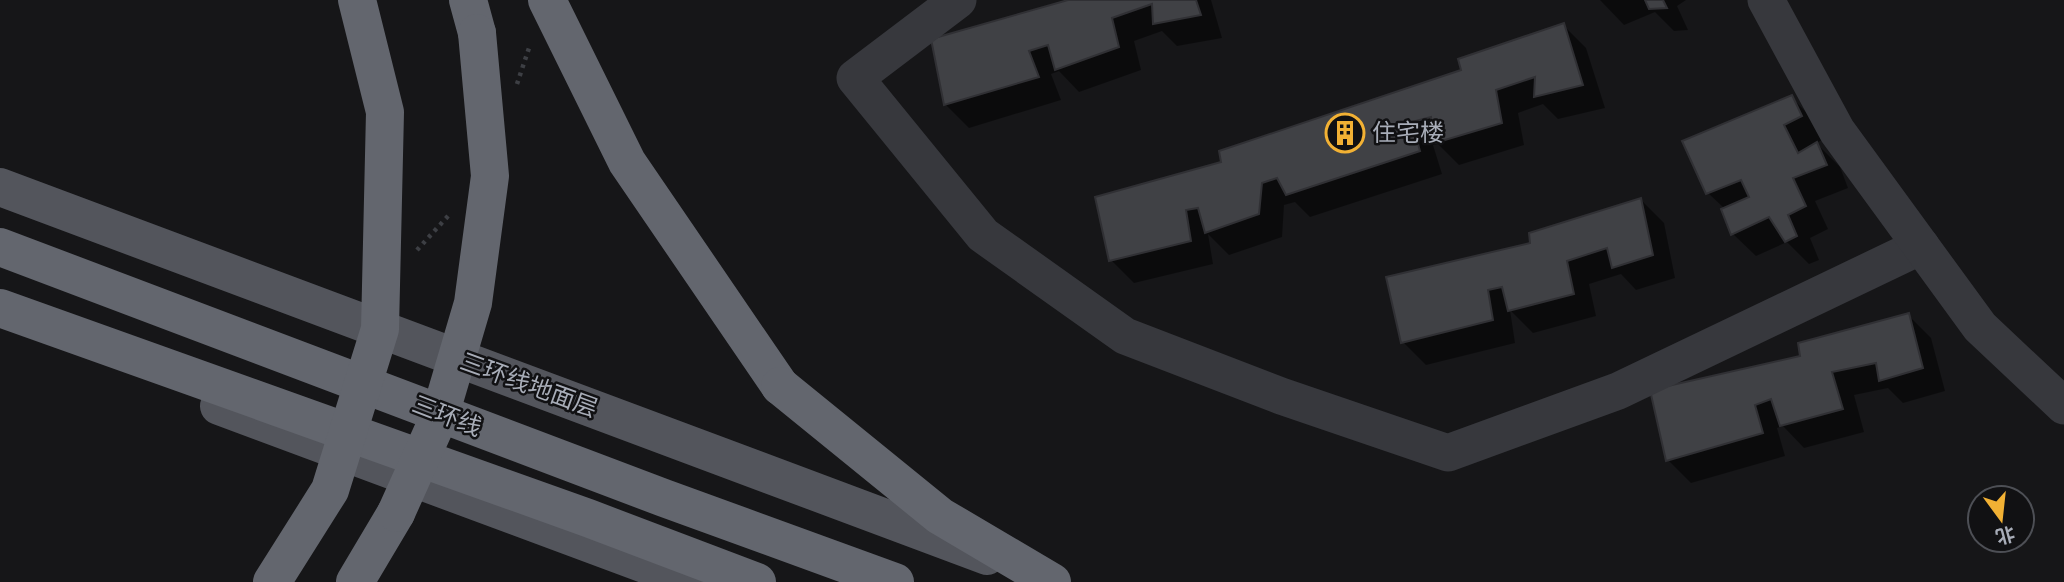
<svg xmlns="http://www.w3.org/2000/svg" width="2064" height="582" font-family="Manrope,'Noto Sans SC',sans-serif">
  <style>
    .shadow { fill: #0007 }
    .building { fill: #404145; stroke: #303034; stroke-width: 2 }
    .lines { fill: none; stroke-linecap: round; stroke-linejoin: round }
    .path { stroke: #3d3f44; stroke-width: 4.5; stroke-dasharray: 3.5 5; stroke-linecap: butt }
    .minor { stroke: #37383d; stroke-width: 37 }
    .major { stroke: #53555c; stroke-width: 38 }
    .highway { stroke: #63666e; stroke-width: 38 }
    .highway-bridge { stroke: #63666e; stroke-width: 38 }
    .labels { text-anchor: middle; stroke-width: 5; stroke-linejoin: round; paint-order: stroke }
    .poi-label { font-size: 24px; fill: #a8adb8; stroke: #111113; text-anchor: start }
    .street-label { font-size: 24px; fill: #a8adb8; stroke: #111113 }
  </style>
  <rect width="100%" height="100%" fill="#161618"/>
  <!-- shadow -->
  <g class="shadow">
    <polygon points="1075,0 1211,0 1222,38 1177,46 1162,31 1134,41 1141,70 1079,92 1059,71 1051,74 1061,100 969,128 946,105 933,40"/>
    <polygon points="1600,0 1686,0 1677,6 1688,30 1674,31 1655,12 1624,25"/>
    <polygon points="1563,25 1586,48 1605,108 1558,119 1543,104 1518,113 1524,145 1459,165 1438,144 1433,145 1442,174 1310,217 1295,202 1284,205 1282,237 1229,255 1208,234 1213,264 1134,283 1111,260 1223,164 1463,71"/>
    <polygon points="1792,98 1815,121 1824,139 1816,143 1840,167 1848,188 1815,201 1828,229 1810,238 1819,260 1809,264 1787,242 1756,256 1733,234 1725,209 1708,193"/>
    <polygon points="1641,200 1664,223 1675,278 1636,290 1621,274 1589,284 1596,316 1533,333 1510,310 1515,343 1426,365 1403,342 1532,244"/>
    <polygon points="1908,315 1931,338 1945,391 1903,403 1888,388 1854,395 1864,432 1804,448 1783,426 1777,428 1785,456 1691,483 1668,460 1802,358"/>
  </g>
  <!-- building -->
  <g class="building">
    <polygon points="1068,0 1196,0 1201,15 1153,24 1152,4 1112,18 1119,47 1055,70 1048,45 1029,51 1039,77 944,105 931,39"/>
    <polygon points="1645,0 1663,0 1667,8 1649,9"/>
    <polygon points="1564,23 1583,85 1534,97 1535,77 1496,90 1502,123 1435,143 1431,117 1412,122 1420,151 1286,195 1277,178 1262,183 1259,214 1205,233 1198,208 1186,210 1191,241 1109,261 1095,197 1221,162 1219,151 1461,70 1458,59"/>
    <polygon points="1792,95 1802,116 1784,125 1798,153 1817,142 1827,165 1793,178 1806,206 1788,215 1797,236 1785,242 1769,217 1731,235 1721,209 1749,197 1741,180 1706,194 1682,141"/>
    <polygon points="1641,198 1653,255 1612,268 1607,248 1567,261 1574,294 1508,311 1502,287 1488,290 1493,320 1401,343 1386,277 1530,243 1529,233"/>
    <polygon points="1909,313 1923,368 1879,381 1876,363 1832,372 1843,409 1780,426 1771,399 1755,405 1763,433 1666,461 1650,390 1800,356 1798,343"/>
  </g>
  <g class="lines">
    <!-- path -->
    <g class="path">
      <polyline points="517,84 530,45"/>
      <polyline points="417,250 449,215"/>
    </g>
    <!-- minor -->
    <g class="minor">
      <polyline points="958,0 855,78 983,235 1125,336 1281,396 1448,453 1618,391 1921,246"/>
      <polyline points="1766,0 1837,131 1980,327 2064,406"/>
    </g>
    <!-- major -->
    <g class="major">
      <polyline points="0,187 987,556"/>
      <polyline points="219,406 693,582"/>
    </g>
    <!-- highway -->
    <g class="highway">
      <polyline points="468,0 477,33"/>
      <polyline points="547,0 627,162 780,386"/>
      <polyline points="355,582 396,513"/>
    </g>
    <!-- highway-bridge -->
    <g class="highway-bridge">
      <polyline points="0,247 664,498 895,582"/>
      <polyline points="0,308 588,518 757,582"/>
      <polyline points="780,386 940,516 1052,582"/>
      <polyline points="396,513 440,415 473,303 490,176 477,33"/>
      <polyline points="272,582 330,490 380,329 385,112 357,0"/>
    </g>
  </g>
  <!-- icons -->
  <defs>
    <symbol id="building-ring" viewBox="-11 -11 22 22"><circle r="9.5" fill="#111113" stroke="#f2b134" stroke-width="1.5"/><path d="M-4-6H4V6H1V3H-1V6H-4ZM-2.5-4.3h1.7v1.8h-1.7ZM.8-4.3h1.7v1.8H.8ZM-2.5-1h1.7V.8h-1.7ZM.8-1h1.7V.8H.8Z" fill="#f2b134"/></symbol>
  </defs>
  <g fill-rule="evenodd">
    <use href="#building-ring" x="1323" y="111" width="44" height="44"/>
  </g>
  <g class="labels">
    <!-- poi labels -->
    <g class="poi-label">
      <text x="1372" y="141">住宅楼</text>
    </g>
    <!-- street labels -->
    <g class="street-label">
      <text transform="translate(529 385) rotate(20)" y="8">三环线地面层</text>
      <text transform="translate(447 416) rotate(21)" y="8">三环线</text>
    </g>
  </g>
  <!-- north arrow -->
  <g transform="translate(2001 519) rotate(165)"><circle r="33" fill="#111113" stroke="#4d4f55" stroke-width="2"/>
  <path d="M0-5L12 26L0 18L-12 26Z" fill="#f2b134"/>
  <text y="-10" font-size="19" font-weight="bold" text-anchor="middle" fill="#a8adb8">北</text>
  </g>
</svg>
